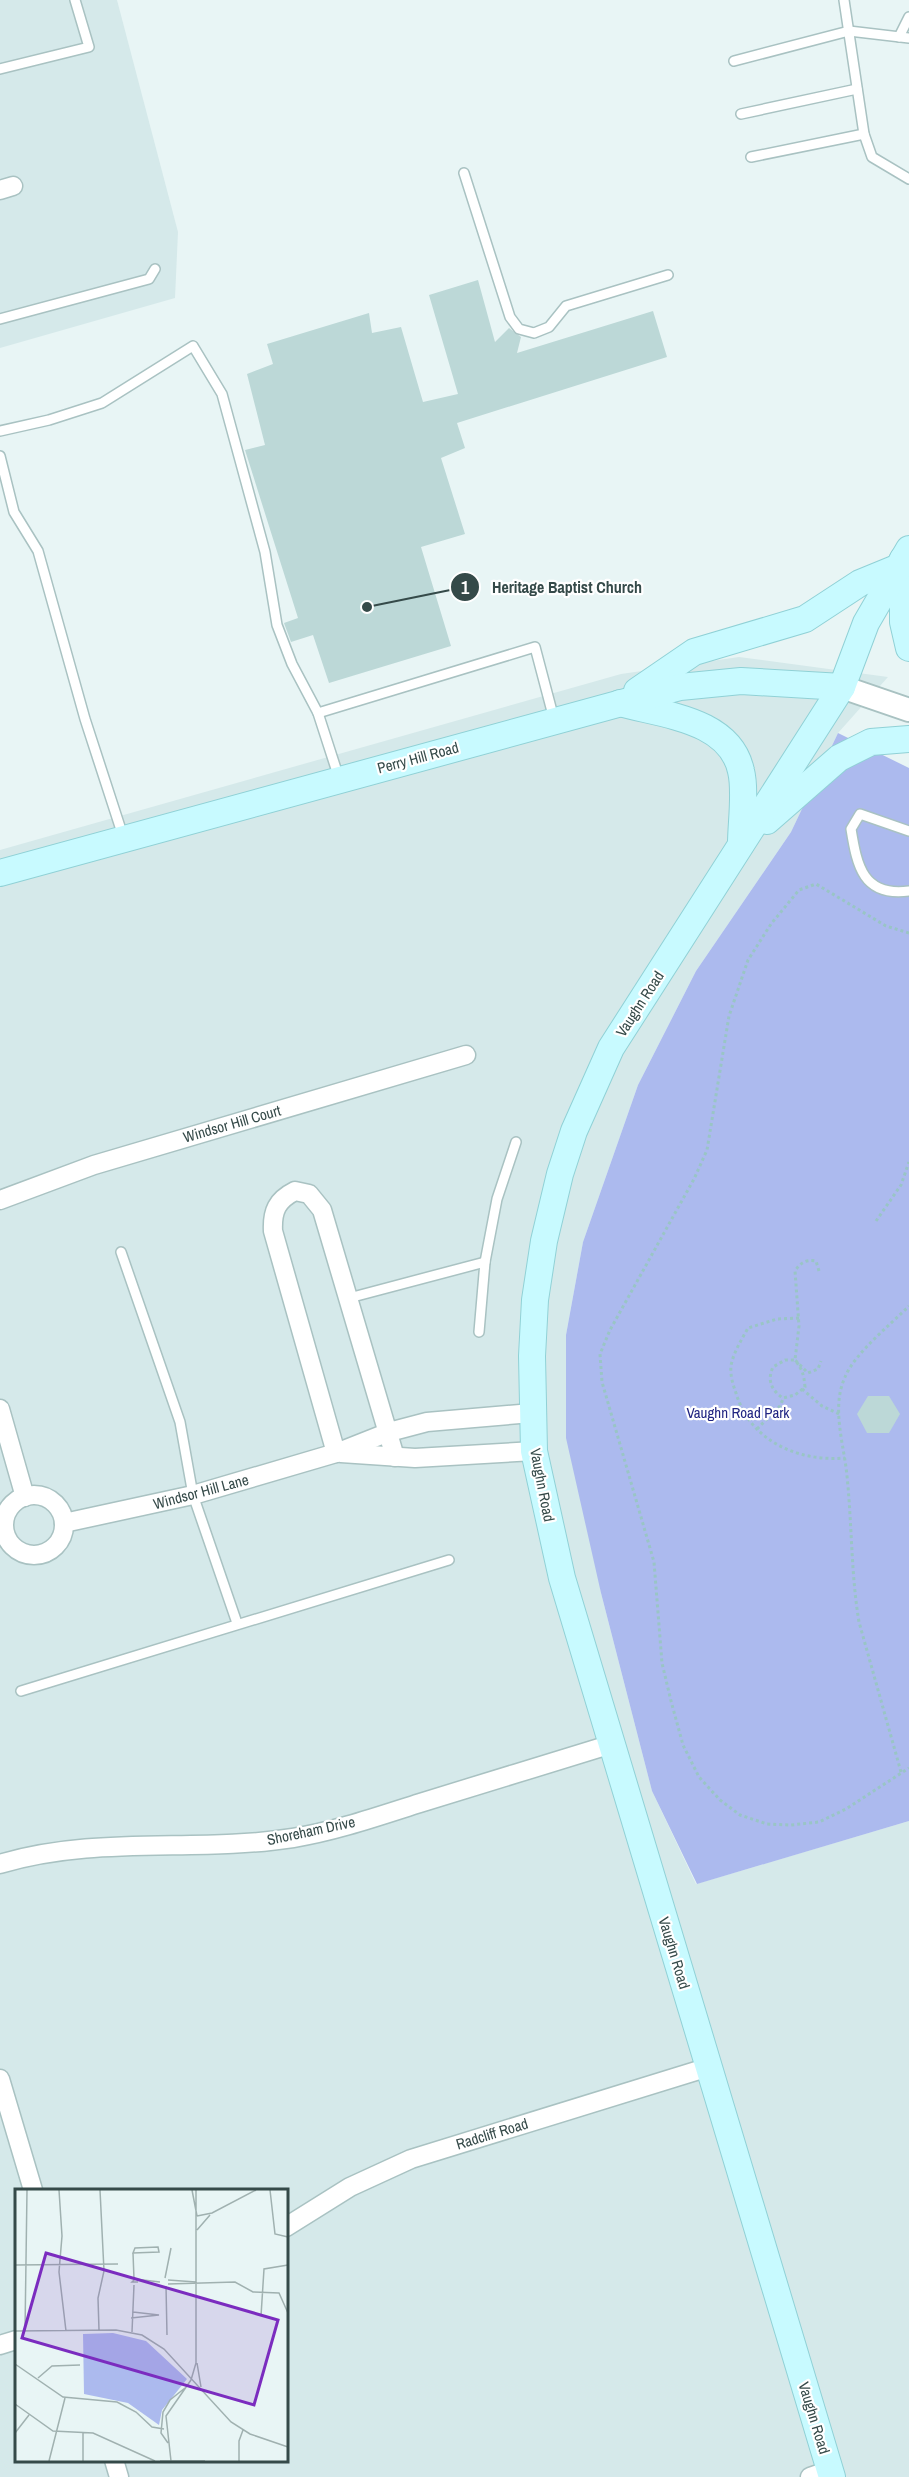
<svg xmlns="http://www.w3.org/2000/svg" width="909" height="2477" font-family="'Archivo Narrow',sans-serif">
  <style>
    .residential { fill: #d5e9ea; fill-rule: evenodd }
    .green { fill: #acbaee }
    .building { fill: #bcd8d7 }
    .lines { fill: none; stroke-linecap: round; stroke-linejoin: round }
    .service-casing { stroke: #a9c2c2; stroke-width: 12 }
    .minor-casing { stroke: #a9c2c2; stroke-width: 21 }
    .tertiary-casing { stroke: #a9c2c2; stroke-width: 26 }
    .secondary-casing { stroke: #90d1d6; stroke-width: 28 }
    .path { stroke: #99c5c5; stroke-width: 3; stroke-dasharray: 3 3; stroke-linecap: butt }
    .service { stroke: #fff; stroke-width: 9 }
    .minor { stroke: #fff; stroke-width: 18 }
    .tertiary { stroke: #fff; stroke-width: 22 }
    .secondary { stroke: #c8faff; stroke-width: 26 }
    .labels { text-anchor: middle; stroke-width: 4.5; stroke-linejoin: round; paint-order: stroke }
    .street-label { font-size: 15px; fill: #354a49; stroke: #fff }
    .park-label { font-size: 15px; fill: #212582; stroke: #fff }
    .inset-road { fill: none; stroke: #a0b1b0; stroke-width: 1.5 }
    .view { fill: #7b2cbf; fill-opacity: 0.15; stroke: #7b2cbf; stroke-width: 3 }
    .inset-edge { fill: none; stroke: #354a49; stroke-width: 3 }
    .leader { fill: none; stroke: #354a49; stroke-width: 2 }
    .callout-dot { fill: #354a49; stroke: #fff; stroke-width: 2 }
    .mark-label { font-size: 18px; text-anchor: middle; font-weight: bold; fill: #fff }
    .callout-label { font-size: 16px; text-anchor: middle; font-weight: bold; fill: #354a49; stroke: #fff; stroke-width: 4.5; stroke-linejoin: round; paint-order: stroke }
  </style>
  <rect width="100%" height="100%" fill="#e8f5f5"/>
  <!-- residential -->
  <g class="residential">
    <polygon points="0,0 117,0 178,232 175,298 0,348"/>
    <path d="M739,657L888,677L838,733L791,832L696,971L638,1085L583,1242L566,1335L601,1593L652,1791L696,1884L909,1821V2477H0V850L621,674ZM16,2190H286V2460H16Z"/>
  </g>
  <!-- green -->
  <polygon class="green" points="838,733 909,768 909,1821 697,1884 652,1791 601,1593 566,1438 566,1335 583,1242 638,1085 696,971 791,832"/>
  <!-- building -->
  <g class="building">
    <polygon points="478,280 495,342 509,328 521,337 517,353 653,311 667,357 457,423 465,448 441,458 465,534 421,547 451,646 329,683 313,635 291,642 284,623 298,618 245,450 265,445 247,374 273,364 267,344 369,313 372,333 401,327 423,402 458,394 429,295"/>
    <polygon points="868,1396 889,1396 900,1414 889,1433 867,1433 857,1414"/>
  </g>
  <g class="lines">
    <defs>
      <g id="service">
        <polyline points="844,0 864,134 872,157 909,179"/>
        <polyline points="899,37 909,17"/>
        <polyline points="734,61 849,31 909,38"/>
        <polyline points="0,69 89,47 75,0"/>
        <polyline points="741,114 857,89"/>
        <polyline points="751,157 864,134"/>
        <polyline points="464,173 510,317 519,329 534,333 549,327 566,306 668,275"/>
        <polyline points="0,319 149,279 155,269"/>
        <polyline points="0,431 49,420 102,403 193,346 222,394 265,552 277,625 292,664 318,713 339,778"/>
        <polyline points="0,456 14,512 38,551 85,719 123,836"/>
        <polyline points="318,713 535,647 554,719"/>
        <path d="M909,831L860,814L851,829C857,866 863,897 909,891"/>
        <polyline points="121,1252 180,1422 193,1495 237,1623"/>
        <polyline points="349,1298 485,1262"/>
        <polyline points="479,1332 485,1262 497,1199 516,1142"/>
        <polyline points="21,1691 449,1560"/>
      </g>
      <g id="minor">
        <polyline points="0,190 13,186"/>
        <polyline points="0,1200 94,1165 466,1055"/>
        <polyline points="0,1409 25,1497"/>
        <path d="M336,1453L273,1231C272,1211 277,1200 295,1191L309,1194L322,1210L395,1457"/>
        <polyline points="341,1453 415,1458 534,1451"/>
        <circle cx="34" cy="1525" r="30"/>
        <polyline points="64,1523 193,1495 336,1453 389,1432 427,1422 532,1413"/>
        <path d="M0,1864C96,1835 196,1853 293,1838C336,1831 379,1816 420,1803C484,1783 548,1764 612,1744"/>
        <polyline points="0,2079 33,2190"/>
        <polyline points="286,2227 350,2187 411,2159 709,2067"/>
        <polyline points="0,2345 16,2340"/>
        <polyline points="114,2460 119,2477"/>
        <polyline points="810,2477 830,2470"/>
      </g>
      <polyline id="tertiary" points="842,687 909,710"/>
      <g id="secondary">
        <polyline points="903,559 903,622 909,648"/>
        <polyline points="637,691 694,652 805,619 860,583 899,567"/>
        <path d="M620,703C662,715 730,719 741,771C746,791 741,823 741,844"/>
        <polyline points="767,821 839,758 871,742 909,739"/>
        <polyline points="0,873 680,687 741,681 842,687"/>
        <polyline points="832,2477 562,1578 534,1451 532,1356 535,1300 544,1241 560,1174 574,1131 611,1048 842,687 866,623 909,549"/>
      </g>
    </defs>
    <!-- service casing -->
    <use href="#service" class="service-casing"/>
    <!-- minor casing -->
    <use href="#minor" class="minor-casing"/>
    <!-- tertiary casing -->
    <use href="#tertiary" class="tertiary-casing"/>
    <!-- secondary casing -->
    <use href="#secondary" class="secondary-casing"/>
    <!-- path -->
    <g class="path">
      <polyline points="909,933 886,926 816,884 799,890 771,924 748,960 729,1016 707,1150 694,1179 610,1330 600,1354 602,1382 654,1562 662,1663 671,1701 683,1745 699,1777 720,1800 740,1815 767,1824 791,1825 819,1822 846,1809 909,1768"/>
      <polyline points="876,1221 901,1185 909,1162"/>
      <path d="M819,1271L816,1261C806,1259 800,1263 795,1271L799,1326L795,1360H785L773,1367C767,1380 771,1390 783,1398L795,1395L805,1387C804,1376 803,1370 795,1360L808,1373L818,1369L821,1361"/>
      <path d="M799,1318L777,1319L748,1328C742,1339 733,1353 731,1366C730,1375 733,1385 736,1393C750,1441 798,1462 845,1458"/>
      <polyline points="802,1389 822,1406 839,1414"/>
      <polyline points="757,1429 780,1406 783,1399"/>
      <path d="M901,1772L859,1622C851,1574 852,1525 847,1476C844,1444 831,1408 845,1377C855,1353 890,1325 909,1306"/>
    </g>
    <!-- service -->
    <use href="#service" class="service"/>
    <!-- minor -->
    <use href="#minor" class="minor"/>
    <!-- tertiary -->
    <use href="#tertiary" class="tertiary"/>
    <!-- secondary -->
    <use href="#secondary" class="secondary"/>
  </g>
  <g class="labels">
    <!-- street labels -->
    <g class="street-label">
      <text transform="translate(418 758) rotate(-15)" y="5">Perry Hill Road</text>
      <text transform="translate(640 1004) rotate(-57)" y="5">Vaughn Road</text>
      <text transform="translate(232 1124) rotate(-16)" y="5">Windsor Hill Court</text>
      <text transform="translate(542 1485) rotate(79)" y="5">Vaughn Road</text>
      <text transform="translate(201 1492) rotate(-15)" y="5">Windsor Hill Lane</text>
      <text transform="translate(311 1831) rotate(-12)" y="5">Shoreham Drive</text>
      <text transform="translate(674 1953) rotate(73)" y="5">Vaughn Road</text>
      <text transform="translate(492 2134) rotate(-17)" y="5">Radcliff Road</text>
      <text transform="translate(814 2418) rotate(73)" y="5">Vaughn Road</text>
    </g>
    <!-- park labels -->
    <g class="park-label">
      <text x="738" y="1418">Vaughn Road Park</text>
    </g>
  </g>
  <!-- overview -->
  <g transform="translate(15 2189)">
    <rect width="273" height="273" fill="#e8f5f5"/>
    <path d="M98,144L131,152L172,190L147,221L144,236L113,214L69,205L68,145Z" fill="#acbaee"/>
    <path class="inset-road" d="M44,1L47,47L44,83L51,142M177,1L182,27M255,1L260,45L273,48M182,27L197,24L241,1M182,41L195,26M143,58L144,63L118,64L120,59ZM118,64L119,90M0,76L103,75M150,89L156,59M153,91L181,93M123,93H117L120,90L145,93M153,95L220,93L238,103L264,104L273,124M151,97L152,146M246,127L249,80L273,76M116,129L144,126L118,123M84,141L83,109L89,82L85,1M0,142L101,141L127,146L149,160L216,233L235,245L273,258M10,142L12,1M117,143L119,96M182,174L186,198M0,175L48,208L102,213L121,223L137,238L149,240M23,189L37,177L65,176M176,191L181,174V1M0,215L38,242L78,244L140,272M68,243V272M0,244L14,226M153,254L146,244L148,223L155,211L170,199M34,272L50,209M145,272H190M156,272L151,227L176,191M224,272V252L228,241"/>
    <path class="view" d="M31,64L263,131L239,216L7,149Z"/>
    <rect width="273" height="273" class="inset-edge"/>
  </g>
  <!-- callouts -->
  <path class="leader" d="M367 607L465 587"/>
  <g class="callout-dot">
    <circle cx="367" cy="607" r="6"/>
    <circle cx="465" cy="587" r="15"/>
  </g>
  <g class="mark-label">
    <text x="465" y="594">1</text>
  </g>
  <g class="callout-label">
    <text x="567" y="593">Heritage Baptist Church</text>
  </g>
</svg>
